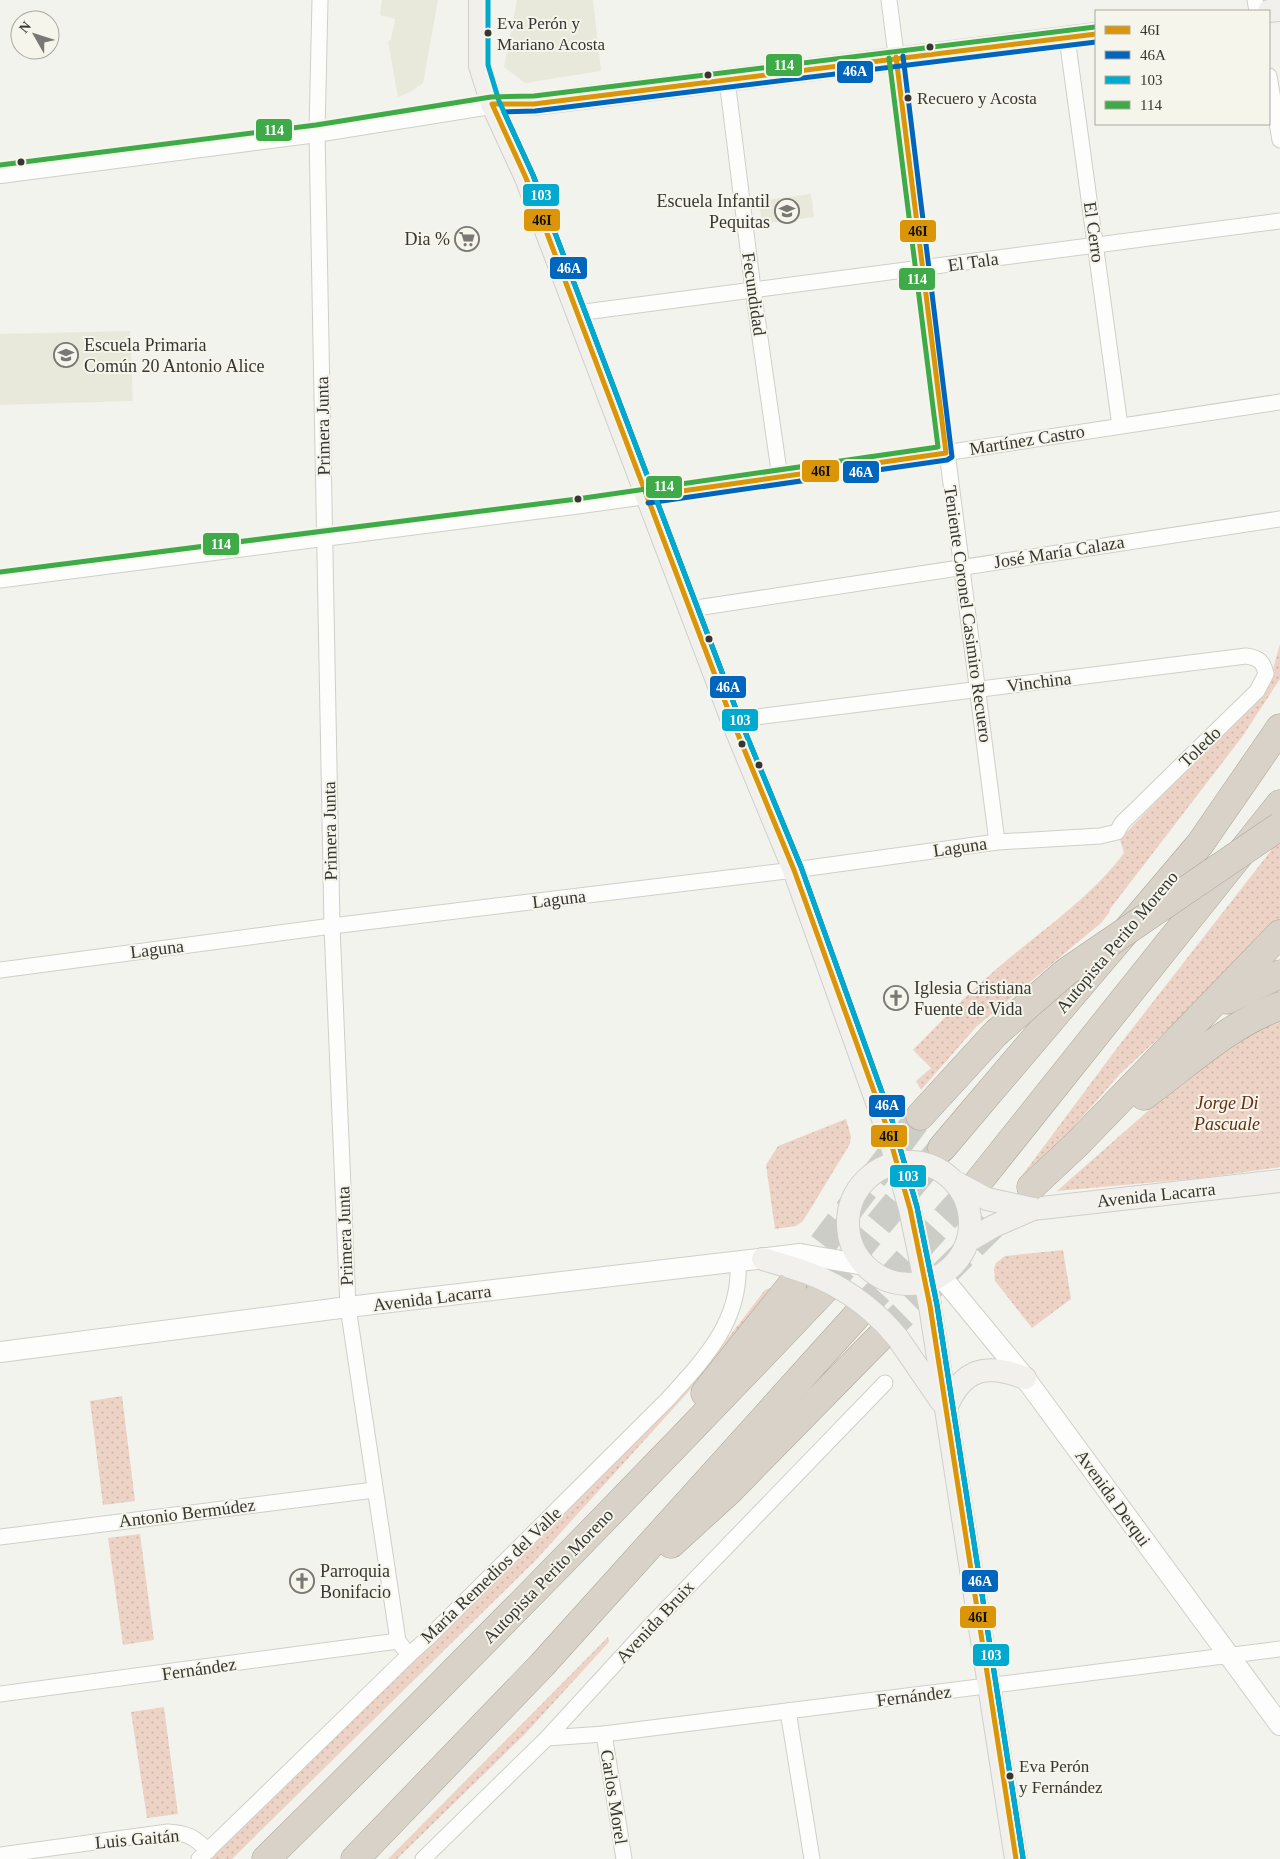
<svg xmlns="http://www.w3.org/2000/svg" width="1280" height="1859" font-family="'Times New Roman',serif">
  <style>
    .built { fill: #e8e8db }
    .grass { fill: url(#grass-dots) }
    .lines { fill: none; stroke-linecap: round; stroke-linejoin: round }
    .motorway-tunnel { stroke: #cdcdc8; stroke-width: 28; stroke-dasharray: 28 14; stroke-linecap: butt }
    .minor-casing { stroke: #cfcfca; stroke-width: 17 }
    .tertiary-casing { stroke: #cfcfca; stroke-width: 22 }
    .secondary-casing { stroke: #cfcfca; stroke-width: 24 }
    .motorway-casing { stroke: #aca599; stroke-width: 29 }
    .minor { stroke: #fdfdfc; stroke-width: 15 }
    .tertiary { stroke: #fdfdfc; stroke-width: 20 }
    .secondary { stroke: #f2f0ed; stroke-width: 22 }
    .motorway { stroke: #d8d2c8; stroke-width: 28 }
    .tertiary-bridge-casing { stroke: #cfcfca; stroke-width: 22; stroke-linecap: butt }
    .secondary-bridge-casing { stroke: #cfcfca; stroke-width: 24; stroke-linecap: butt }
    .motorway-bridge-casing { stroke: #aca599; stroke-width: 29; stroke-linecap: butt }
    .tertiary-bridge { stroke: #fdfdfc; stroke-width: 20 }
    .secondary-bridge { stroke: #f2f0ed; stroke-width: 22 }
    .motorway-bridge { stroke: #d8d2c8; stroke-width: 28 }
    .bus-1-casing { stroke: #f5f5eb; stroke-width: 9 }
    .bus-2-casing { stroke: #f5f5eb; stroke-width: 9 }
    .bus-3-casing { stroke: #f5f5eb; stroke-width: 9 }
    .bus-4-casing { stroke: #f5f5eb; stroke-width: 9 }
    .bus-1 { stroke: #da9508; stroke-width: 5 }
    .bus-2 { stroke: #0065bd; stroke-width: 5 }
    .bus-3 { stroke: #00a9ce; stroke-width: 5 }
    .bus-4 { stroke: #3fab48; stroke-width: 5 }
    .bus-dot { fill: #373633; stroke: #f5f5eb; stroke-width: 2 }
    .labels { text-anchor: middle; stroke-width: 4; stroke-linejoin: round; paint-order: stroke }
    .bus-label { font-size: 17px; fill: #373633; stroke: #f5f5eb; text-anchor: start }
    .poi-label { font-size: 18px; fill: #373633; stroke: #f5f5eb; text-anchor: start }
    .street-label { font-size: 18px; fill: #373633; stroke: #f5f5eb }
    .park-label { font-size: 18px; font-style: italic; fill: #652e12; stroke: #f5f5eb }
    .line-badge { stroke: #f5f5eb; stroke-width: 2 }
    .badge-label { font-size: 14px; text-anchor: middle; font-weight: bold; fill: #fff }
    .pale-badge-label { font-size: 14px; text-anchor: middle; font-weight: bold; fill: #111 }
  </style>
  <defs>
    <pattern id="grass-dots" width="8" height="8" patternUnits="userSpaceOnUse" patternTransform="scale(1.25)"><rect width="8" height="8" fill="#ecd3c5"/><path d="M2 2h.1M6 6h.1" fill="none" stroke="#cbb6aa" stroke-width="1.8" stroke-linecap="round"/></pattern>
  </defs>
  <rect width="100%" height="100%" fill="#f3f3ed"/>
  <!-- built -->
  <g class="built">
    <polygon points="382,0 438,0 423,83 410,92 398,97 388,41 391,40 395,19 380,15"/>
    <polygon points="517,0 593,0 601,71 525,83 504,67"/>
    <polygon points="811,194 814,217 762,224 759,201"/>
    <polygon points="130,331 133,401 0,405 0,334"/>
  </g>
  <!-- grass -->
  <g class="grass">
    <path d="M1280,644V679L1242,737L1110,909L1109,913L1101,923L976,1027L921,1090L916,1081L931,1068L913,1050C936,1027 958,1003 982,982C1028,939 1086,904 1124,853L1120,839L1260,693L1270,680Z"/>
    <polygon points="1280,839 1280,925 1120,1074 1025,1182 1018,1181 1117,1048"/>
    <polygon points="1280,1016 1280,1167 1202,1178 1057,1191 1191,1073 1219,1051"/>
    <polygon points="846,1119 851,1136 850,1144 803,1221 796,1226 775,1229 766,1165 778,1146"/>
    <polygon points="1063,1250 1071,1299 1032,1328 995,1281 994,1269 996,1263 1005,1256"/>
    <polygon points="778,1285 700,1379 535,1561 232,1859 209,1859 635,1443 708,1364 765,1290"/>
    <polygon points="122,1396 135,1501 103,1505 90,1401"/>
    <polygon points="140,1534 154,1640 123,1645 108,1538"/>
    <polygon points="608,1637 609,1642 525,1734 397,1859 388,1859"/>
    <polygon points="164,1707 178,1814 147,1818 131,1712"/>
  </g>
  <g class="lines">
    <!-- motorway-tunnel -->
    <g class="motorway-tunnel">
      <polyline points="797,1278 920,1116"/>
      <polyline points="825,1289 942,1148"/>
      <polyline points="860,1312 979,1181"/>
      <polyline points="883,1334 992,1226"/>
    </g>
    <defs>
      <g id="minor">
        <polyline points="320,0 317,132 332,926 348,1307 398,1641 409,1655"/>
        <polyline points="889,0 997,842"/>
        <polyline points="1255,0 1257,11"/>
        <polyline points="1067,38 1120,426"/>
        <polyline points="1269,76 1280,140"/>
        <polyline points="727,80 753,289 780,478"/>
        <polyline points="577,313 1280,221"/>
        <polyline points="0,580 578,506 780,478 1280,402"/>
        <polyline points="690,609 1280,519"/>
        <path d="M0,970L332,926L794,870L997,842L1100,836L1117,832L1122,823L1257,691L1266,674C1263,661 1259,658 1246,656L732,720"/>
        <polyline points="0,1537 374,1490"/>
        <polyline points="0,1694 398,1641"/>
        <polyline points="788,1711 812,1859"/>
        <polyline points="604,1734 624,1859"/>
        <polyline points="547,1738 604,1734 1280,1649"/>
        <path d="M0,1855L168,1832C187,1833 195,1837 208,1851"/>
        <path d="M199,1859L409,1655L429,1637L668,1399C705,1358 741,1321 738,1263"/>
        <polyline points="423,1859 547,1738 648,1628 885,1383"/>
      </g>
      <g id="tertiary">
        <polyline points="0,173 317,132 492,104"/>
        <polyline points="950,1287 1025,1378 1280,1725"/>
        <polyline points="0,1352 348,1307 800,1254"/>
      </g>
      <g id="secondary">
        <polyline points="480,0 480,66 492,104 526,178 732,720 794,870 889,1136"/>
        <polyline points="1269,11 1280,10"/>
        <polyline points="492,104 534,104 1096,34"/>
        <polyline points="1033,1209 1280,1181"/>
        <polyline points="763,1259 790,1267"/>
        <polyline points="930,1306 1016,1859"/>
        <polyline points="897,1337 941,1401"/>
        <path d="M946,1408C963,1368 986,1363 1025,1378"/>
      </g>
      <g id="motorway">
        <polyline points="1227,1000 1280,974"/>
        <path d="M1144,1096C1189,1063 1228,1025 1280,1006"/>
        <polyline points="920,1116 996,1033"/>
        <polyline points="942,1148 1200,844 1280,728"/>
        <polyline points="979,1181 1280,804"/>
        <polyline points="1031,1187 1076,1145 1280,934"/>
        <polyline points="705,1393 793,1283"/>
        <polyline points="671,1544 728,1492 883,1334"/>
        <path d="M266,1859C456,1672 642,1482 825,1289"/>
        <polyline points="355,1859 542,1665 860,1312"/>
      </g>
    </defs>
    <!-- minor casing -->
    <use href="#minor" class="minor-casing"/>
    <!-- tertiary casing -->
    <use href="#tertiary" class="tertiary-casing"/>
    <!-- secondary casing -->
    <use href="#secondary" class="secondary-casing"/>
    <!-- motorway casing -->
    <use href="#motorway" class="motorway-casing"/>
    <!-- minor -->
    <use href="#minor" class="minor"/>
    <!-- tertiary -->
    <use href="#tertiary" class="tertiary"/>
    <!-- secondary -->
    <use href="#secondary" class="secondary"/>
    <!-- motorway -->
    <use href="#motorway" class="motorway"/>
    <defs>
      <g id="tertiary-bridge">
        <polyline points="800,1254 865,1265"/>
        <polyline points="940,1276 950,1287"/>
      </g>
      <g id="secondary-bridge">
        <polyline points="889,1136 910,1209 930,1306"/>
        <circle cx="909" cy="1223" r="61"/>
        <polyline points="957,1183 987,1199 1033,1209"/>
        <polyline points="968,1241 994,1226 1033,1209"/>
        <path d="M790,1267C834,1280 868,1302 897,1337"/>
      </g>
      <polyline id="motorway-bridge" points="996,1033 1066,972 1280,826"/>
    </defs>
    <!-- tertiary-bridge casing -->
    <use href="#tertiary-bridge" class="tertiary-bridge-casing"/>
    <!-- secondary-bridge casing -->
    <use href="#secondary-bridge" class="secondary-bridge-casing"/>
    <!-- motorway-bridge casing -->
    <use href="#motorway-bridge" class="motorway-bridge-casing"/>
    <!-- tertiary-bridge -->
    <use href="#tertiary-bridge" class="tertiary-bridge"/>
    <!-- secondary-bridge -->
    <use href="#secondary-bridge" class="secondary-bridge"/>
    <!-- motorway-bridge -->
    <use href="#motorway-bridge" class="motorway-bridge"/>
    <defs>
      <g id="bus-1">
        <polyline points="647,496 946,453 896,57"/>
        <polyline points="1016,1859 930,1306 910,1209 885,1122 794,870 732,720 526,178 492,104 534,104 1096,34"/>
      </g>
      <g id="bus-2">
        <polyline points="648,503 947,460 952,457 903,56"/>
        <polyline points="1023,1858 937,1305 917,1207 892,1120 801,867 739,717 533,175 504,112 535,111 1096,42"/>
      </g>
      <polyline id="bus-3" points="488,0 488,65 499,101 533,175 739,717 801,867 892,1120 917,1207 937,1305 1023,1858"/>
      <g id="bus-4">
        <polyline points="0,165 316,125 491,97 534,96 1095,27"/>
        <polyline points="0,572 577,499 938,447 889,58"/>
      </g>
    </defs>
    <!-- bus-1 casing -->
    <use href="#bus-1" class="bus-1-casing"/>
    <!-- bus-2 casing -->
    <use href="#bus-2" class="bus-2-casing"/>
    <!-- bus-3 casing -->
    <use href="#bus-3" class="bus-3-casing"/>
    <!-- bus-4 casing -->
    <use href="#bus-4" class="bus-4-casing"/>
    <!-- bus-1 -->
    <use href="#bus-1" class="bus-1"/>
    <!-- bus-2 -->
    <use href="#bus-2" class="bus-2"/>
    <!-- bus-3 -->
    <use href="#bus-3" class="bus-3"/>
    <!-- bus-4 -->
    <use href="#bus-4" class="bus-4"/>
  </g>
  <!-- icons -->
  <defs>
    <symbol id="school-ring" viewBox="-11 -11 22 22"><circle r="9.5" fill="#f5f5eb" stroke="#797874" stroke-width="1.5"/><path d="M0-5L7-2L0 1L-7-2ZM-4 1L0 2.5L4 1V4Q0 6-4 4Z" fill="#797874"/></symbol>
    <symbol id="supermarket-ring" viewBox="-11 -11 22 22"><circle r="9.5" fill="#f5f5eb" stroke="#797874" stroke-width="1.5"/><path d="M-6-5.5h2.5l.6 2H6L4.5 2H-2.5L-4.4-4H-6ZM-1.5 3.2a1.3 1.3 0 1 0 .1 0ZM3 3.2a1.3 1.3 0 1 0 .1 0Z" fill="#797874"/></symbol>
    <symbol id="church-ring" viewBox="-11 -11 22 22"><circle r="9.5" fill="#f5f5eb" stroke="#797874" stroke-width="1.5"/><path d="M-1.2-6h2.4v3.5h3.3v2.4h-3.3V6h-2.4V-.1h-3.3v-2.4h3.3Z" fill="#797874"/></symbol>
  </defs>
  <g fill-rule="evenodd">
    <use href="#school-ring" x="773" y="197" width="28" height="28"/>
    <use href="#supermarket-ring" x="453" y="225" width="28" height="28"/>
    <use href="#school-ring" x="52" y="341" width="28" height="28"/>
    <use href="#church-ring" x="882" y="984" width="28" height="28"/>
    <use href="#church-ring" x="288" y="1567" width="28" height="28"/>
  </g>
  <!-- markers -->
  <g class="bus-dot">
    <circle cx="488" cy="33" r="4.5"/>
    <circle cx="930" cy="47" r="4.5"/>
    <circle cx="708" cy="75" r="4.5"/>
    <circle cx="908" cy="98" r="4.5"/>
    <circle cx="21" cy="162" r="4.5"/>
    <circle cx="578" cy="499" r="4.5"/>
    <circle cx="709" cy="639" r="4.5"/>
    <circle cx="742" cy="744" r="4.5"/>
    <circle cx="759" cy="765" r="4.5"/>
    <circle cx="1010" cy="1776" r="4.5"/>
  </g>
  <g class="labels">
    <!-- bus labels -->
    <g class="bus-label">
      <text x="497" y="29">Eva Perón y<tspan x="497" dy="21">Mariano Acosta</tspan></text>
      <text x="917" y="104">Recuero y Acosta</text>
      <text x="1019" y="1772">Eva Perón<tspan x="1019" dy="21">y Fernández</tspan></text>
    </g>
    <!-- poi labels -->
    <g class="poi-label">
      <text x="770" y="207" text-anchor="end">Escuela Infantil<tspan x="770" dy="21">Pequitas</tspan></text>
      <text x="450" y="245" text-anchor="end">Dia %</text>
      <text x="84" y="351">Escuela Primaria<tspan x="84" dy="21">Común 20 Antonio Alice</tspan></text>
      <text x="914" y="994">Iglesia Cristiana<tspan x="914" dy="21">Fuente de Vida</tspan></text>
      <text x="320" y="1577">Parroquia<tspan x="320" dy="21">Bonifacio</tspan></text>
    </g>
    <!-- street labels -->
    <g class="street-label">
      <text transform="translate(1094 232) rotate(82)" y="6">El Cerro</text>
      <text transform="translate(973 262) rotate(-8)" y="6">El Tala</text>
      <text transform="translate(754 294) rotate(82)" y="6">Fecundidad</text>
      <text transform="translate(323 426) rotate(-91)" y="6">Primera Junta</text>
      <text transform="translate(1027 440) rotate(-9)" y="6">Martínez Castro</text>
      <text transform="translate(1059 552) rotate(-9)" y="6">José María Calaza</text>
      <text transform="translate(968 614) rotate(82)" y="6">Teniente Coronel Casimiro Recuero</text>
      <text transform="translate(1039 682) rotate(-7)" y="6">Vinchina</text>
      <text transform="translate(1200 747) rotate(-44)" y="6">Toledo</text>
      <text transform="translate(330 831) rotate(-91)" y="6">Primera Junta</text>
      <text transform="translate(960 847) rotate(-8)" y="6">Laguna</text>
      <text transform="translate(559 899) rotate(-7)" y="6">Laguna</text>
      <text transform="translate(1117 942) rotate(-50)" y="6">Autopista Perito Moreno</text>
      <text transform="translate(157 949) rotate(-7)" y="6">Laguna</text>
      <text transform="translate(1156 1195) rotate(-6)" y="6">Avenida Lacarra</text>
      <text transform="translate(345 1236) rotate(-92)" y="6">Primera Junta</text>
      <text transform="translate(432 1298) rotate(-7)" y="6">Avenida Lacarra</text>
      <text transform="translate(1113 1498) rotate(54)" y="6">Avenida Derqui</text>
      <text transform="translate(187 1513) rotate(-7)" y="6">Antonio Bermúdez</text>
      <text transform="translate(491 1575) rotate(-44)" y="6">María Remedios del Valle</text>
      <text transform="translate(548 1576) rotate(-46)" y="6">Autopista Perito Moreno</text>
      <text transform="translate(655 1622) rotate(-47)" y="6">Avenida Bruix</text>
      <text transform="translate(199 1669) rotate(-8)" y="6">Fernández</text>
      <text transform="translate(914 1696) rotate(-7)" y="6">Fernández</text>
      <text transform="translate(614 1797) rotate(81)" y="6">Carlos Morel</text>
      <text transform="translate(137 1839) rotate(-5)" y="6">Luis Gaitán</text>
    </g>
    <!-- park labels -->
    <g class="park-label">
      <text x="1227" y="1109">Jorge Di<tspan x="1227" dy="21">Pascuale</tspan></text>
    </g>
  </g>
  <g class="line-badge">
    <rect x="765" y="53" width="38" height="24" rx="5" fill="#3fab48"/>
    <rect x="836" y="60" width="38" height="24" rx="5" fill="#0065bd"/>
    <rect x="255" y="118" width="38" height="24" rx="5" fill="#3fab48"/>
    <rect x="522" y="183" width="38" height="24" rx="5" fill="#00a9ce"/>
    <rect x="523" y="208" width="38" height="24" rx="5" fill="#da9508"/>
    <rect x="899" y="219" width="38" height="24" rx="5" fill="#da9508"/>
    <rect x="549" y="256" width="39" height="24" rx="5" fill="#0065bd"/>
    <rect x="898" y="267" width="38" height="24" rx="5" fill="#3fab48"/>
    <rect x="801" y="459" width="39" height="24" rx="5" fill="#da9508"/>
    <rect x="842" y="460" width="38" height="24" rx="5" fill="#0065bd"/>
    <rect x="645" y="475" width="38" height="24" rx="5" fill="#3fab48"/>
    <rect x="202" y="532" width="38" height="24" rx="5" fill="#3fab48"/>
    <rect x="709" y="675" width="38" height="24" rx="5" fill="#0065bd"/>
    <rect x="721" y="708" width="38" height="24" rx="5" fill="#00a9ce"/>
    <rect x="868" y="1094" width="38" height="24" rx="5" fill="#0065bd"/>
    <rect x="870" y="1124" width="38" height="24" rx="5" fill="#da9508"/>
    <rect x="889" y="1164" width="38" height="24" rx="5" fill="#00a9ce"/>
    <rect x="961" y="1569" width="38" height="24" rx="5" fill="#0065bd"/>
    <rect x="959" y="1605" width="38" height="24" rx="5" fill="#da9508"/>
    <rect x="972" y="1643" width="38" height="24" rx="5" fill="#00a9ce"/>
  </g>
  <g class="badge-label">
    <text x="784" y="70">114</text>
    <text x="855" y="76">46A</text>
    <text x="274" y="135">114</text>
    <text x="541" y="200">103</text>
    <text x="569" y="273">46A</text>
    <text x="917" y="284">114</text>
    <text x="861" y="477">46A</text>
    <text x="664" y="491">114</text>
    <text x="221" y="549">114</text>
    <text x="728" y="692">46A</text>
    <text x="740" y="725">103</text>
    <text x="887" y="1110">46A</text>
    <text x="908" y="1181">103</text>
    <text x="980" y="1586">46A</text>
    <text x="991" y="1660">103</text>
  </g>
  <g class="pale-badge-label">
    <text x="542" y="225">46I</text>
    <text x="918" y="236">46I</text>
    <text x="821" y="476">46I</text>
    <text x="889" y="1141">46I</text>
    <text x="978" y="1622">46I</text>
  </g>
  <!-- legend -->
  <rect x="1095" y="10" width="175" height="115" fill="#f5f5eb" stroke="#a9a9a1"/>
  <rect x="1105" y="26" width="25" height="8" fill="#da9508" stroke="#a9a9a1"/>
  <text x="1140" y="35" font-size="15" fill="#373633">46I</text>
  <rect x="1105" y="51" width="25" height="8" fill="#0065bd" stroke="#a9a9a1"/>
  <text x="1140" y="60" font-size="15" fill="#373633">46A</text>
  <rect x="1105" y="76" width="25" height="8" fill="#00a9ce" stroke="#a9a9a1"/>
  <text x="1140" y="85" font-size="15" fill="#373633">103</text>
  <rect x="1105" y="101" width="25" height="8" fill="#3fab48" stroke="#a9a9a1"/>
  <text x="1140" y="110" font-size="15" fill="#373633">114</text>
  <!-- north arrow -->
  <g transform="translate(35 35) rotate(309)"><circle r="24" fill="#f5f5eb" stroke="#a9a9a1"/>
  <path d="M0-4L9 19L0 12L-9 19Z" fill="#797874"/>
  <text y="-8" font-size="14" font-weight="bold" text-anchor="middle" fill="#373633">N</text>
  </g>
</svg>
